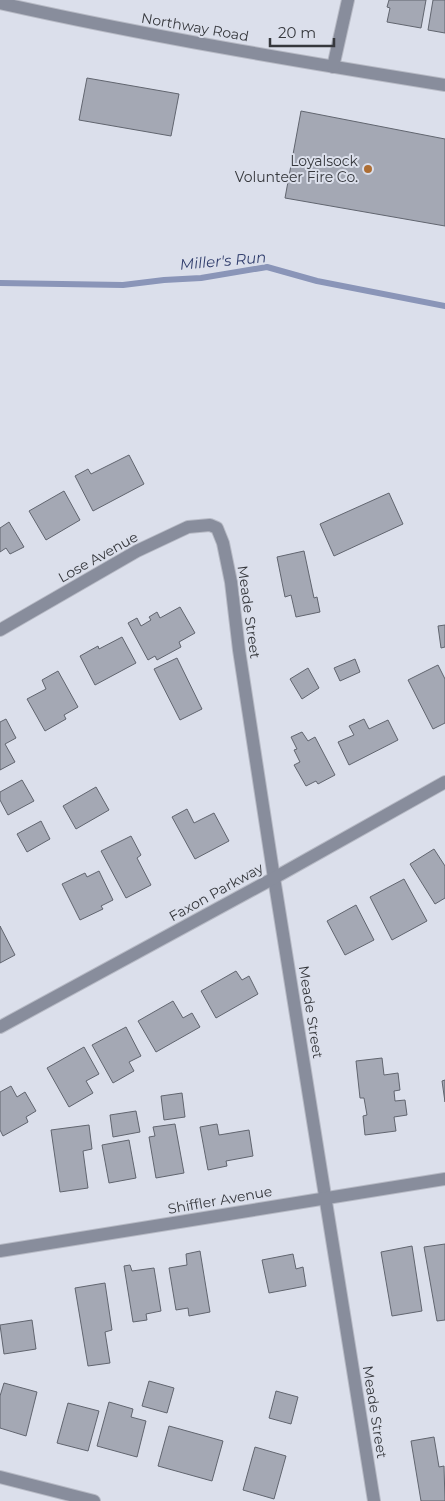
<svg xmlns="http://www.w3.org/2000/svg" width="445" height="1501" font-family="Montserrat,sans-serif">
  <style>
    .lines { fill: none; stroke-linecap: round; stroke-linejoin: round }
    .stream { stroke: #8a95b8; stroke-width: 6 }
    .building { fill: #a4a8b4; stroke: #61656f }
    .minor-casing { stroke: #b7bac5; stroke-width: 14 }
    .minor { stroke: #888d9c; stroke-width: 12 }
    .poi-dot { fill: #ad6e34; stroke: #dbdfeb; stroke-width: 2 }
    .labels { text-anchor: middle; stroke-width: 4; stroke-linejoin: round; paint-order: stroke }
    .street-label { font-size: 14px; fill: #36383d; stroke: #dbdfeb }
    .poi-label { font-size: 14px; fill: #36383d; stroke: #dbdfeb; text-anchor: end }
    .water-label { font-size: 15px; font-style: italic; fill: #313e6d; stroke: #dbdfeb }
  </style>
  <rect width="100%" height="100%" fill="#dbdfeb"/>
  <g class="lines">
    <!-- stream -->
    <polyline class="stream" points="0,283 123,285 164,280 201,278 267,267 317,281 445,306"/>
  </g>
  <!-- building -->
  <g class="building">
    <polygon points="389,0 426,0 421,28 387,22 390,8 387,7"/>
    <polygon points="433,0 445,0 445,33 428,30"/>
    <polygon points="87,78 179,94 171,136 79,120"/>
    <polygon points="301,111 445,139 445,226 285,198"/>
    <polygon points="129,455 144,484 93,511 75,476 88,469 91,474"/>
    <polygon points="64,491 80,520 46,540 29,511"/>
    <polygon points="389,493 403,524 334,556 320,524"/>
    <polygon points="9,522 24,547 10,554 6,548 0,552 0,528"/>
    <polygon points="304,551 314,598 317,597 320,612 296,617 291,595 285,597 277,557"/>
    <polygon points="180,607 195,633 179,642 181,647 157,660 155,656 148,660 128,623 137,618 141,626 151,620 149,617 157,612 160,618"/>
    <polygon points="445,625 445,647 441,648 438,626"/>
    <polygon points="122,637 136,663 95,685 80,656 98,646 99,649"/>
    <polygon points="177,658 202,709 180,720 154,669"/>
    <polygon points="355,659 360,672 340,681 334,668"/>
    <polygon points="438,665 445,679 445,723 433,729 408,680"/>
    <polygon points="308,668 319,688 302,699 290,679"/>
    <polygon points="58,671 78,707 64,715 66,719 45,731 27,699 46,689 42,680"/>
    <polygon points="6,719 16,738 5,744 15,762 0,770 0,722"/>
    <polygon points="364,719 369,729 388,720 398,740 349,765 338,742 354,735 349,726"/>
    <polygon points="302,732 308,741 315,737 335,775 318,784 316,781 306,786 294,765 300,762 294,750 297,749 291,737"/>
    <polygon points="22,780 34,801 8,815 0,800 0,792"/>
    <polygon points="96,787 109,810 76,829 63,806"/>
    <polygon points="187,809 194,823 214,813 229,841 195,859 172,817"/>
    <polygon points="41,821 50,839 27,852 17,834"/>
    <polygon points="131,836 141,855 137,858 151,885 126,898 101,851"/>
    <polygon points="434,849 445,866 445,898 435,904 410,864"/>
    <polygon points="99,871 113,900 101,906 103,909 80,920 62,884 85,873 87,877"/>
    <polygon points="404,879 427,921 392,940 370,897"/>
    <polygon points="356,905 374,940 345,955 327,921"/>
    <polygon points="0,926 15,955 0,963"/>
    <polygon points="236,971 242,980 249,976 258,994 216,1018 201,991"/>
    <polygon points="173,1001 183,1018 192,1013 200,1027 156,1052 138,1021"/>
    <polygon points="126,1027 141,1056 129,1062 134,1071 113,1083 92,1045"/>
    <polygon points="84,1047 99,1074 86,1081 93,1093 69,1107 47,1068"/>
    <polygon points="382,1058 384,1075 398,1073 400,1090 394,1091 395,1101 405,1100 407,1115 394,1117 396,1131 365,1135 363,1116 367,1115 364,1098 360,1098 356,1061"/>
    <polygon points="445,1080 445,1102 442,1081"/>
    <polygon points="11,1086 17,1097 25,1092 36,1111 26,1117 28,1122 3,1136 0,1130 0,1092"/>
    <polygon points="182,1093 185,1117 164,1120 161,1096"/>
    <polygon points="136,1111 140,1132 113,1137 110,1115"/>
    <polygon points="175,1124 184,1173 156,1178 149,1137 155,1136 153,1127"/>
    <polygon points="217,1124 219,1135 249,1130 253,1156 226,1161 227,1166 208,1170 200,1127"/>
    <polygon points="89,1125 92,1149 83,1151 88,1188 60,1192 51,1130"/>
    <polygon points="129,1140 136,1178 109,1183 102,1145"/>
    <polygon points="445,1244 445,1320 437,1321 424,1247"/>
    <polygon points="412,1246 422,1311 392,1316 381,1252"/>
    <polygon points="200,1251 210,1312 189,1316 188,1308 176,1310 169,1268 187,1265 186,1254"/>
    <polygon points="293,1254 296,1269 303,1267 306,1286 269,1293 262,1260"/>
    <polygon points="130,1265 132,1271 154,1268 161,1311 146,1314 147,1320 133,1322 124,1266"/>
    <polygon points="105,1283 112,1330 105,1332 110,1363 88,1366 75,1288"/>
    <polygon points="32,1320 36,1349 4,1354 0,1325"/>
    <polygon points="149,1381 174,1388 167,1413 142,1406"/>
    <polygon points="4,1383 37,1392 26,1436 0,1428 0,1396"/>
    <polygon points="276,1391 298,1397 291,1424 269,1418"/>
    <polygon points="109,1402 133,1409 131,1417 146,1421 137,1457 97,1446"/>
    <polygon points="68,1403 99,1411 88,1451 57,1443"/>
    <polygon points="169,1426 223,1441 212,1481 158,1466"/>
    <polygon points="434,1437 439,1467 444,1466 445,1501 421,1501 411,1441"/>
    <polygon points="255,1447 286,1456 274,1499 243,1490"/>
  </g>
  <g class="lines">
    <defs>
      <g id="minor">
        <path d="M0,3C147,36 296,61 445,85"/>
        <polyline points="333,67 348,0"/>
        <polyline points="0,630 137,551 188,527 210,525 217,528 223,543 231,582 239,650 274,878 374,1501"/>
        <polyline points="0,1027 274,878 445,782"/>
        <polyline points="0,1251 445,1179"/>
        <polyline points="0,1477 94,1501"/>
      </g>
    </defs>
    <!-- minor casing -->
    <use href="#minor" class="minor-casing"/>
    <!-- minor -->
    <use href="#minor" class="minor"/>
  </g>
  <!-- markers -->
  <circle class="poi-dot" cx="368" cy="169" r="5"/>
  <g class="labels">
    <!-- street labels -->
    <g class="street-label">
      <text transform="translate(195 27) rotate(10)" y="5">Northway Road</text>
      <text transform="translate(98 557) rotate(-29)" y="5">Lose Avenue</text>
      <text transform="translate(249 612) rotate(82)" y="5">Meade Street</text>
      <text transform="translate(216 892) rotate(-29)" y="5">Faxon Parkway</text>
      <text transform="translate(311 1012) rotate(81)" y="5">Meade Street</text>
      <text transform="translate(220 1200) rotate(-10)" y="5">Shiffler Avenue</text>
      <text transform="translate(375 1412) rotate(81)" y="5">Meade Street</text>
    </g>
    <!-- poi labels -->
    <g class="poi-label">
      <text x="358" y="166">Loyalsock<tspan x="358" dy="16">Volunteer Fire Co.</tspan></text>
    </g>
    <!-- water labels -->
    <g class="water-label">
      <text transform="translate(223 261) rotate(-5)" y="5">Miller's Run</text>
    </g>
  </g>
  <!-- scale -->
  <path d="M270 38v8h64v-8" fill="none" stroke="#36383d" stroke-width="2.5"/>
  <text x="278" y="38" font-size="15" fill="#36383d" stroke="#dbdfeb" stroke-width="4" paint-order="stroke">20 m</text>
</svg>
